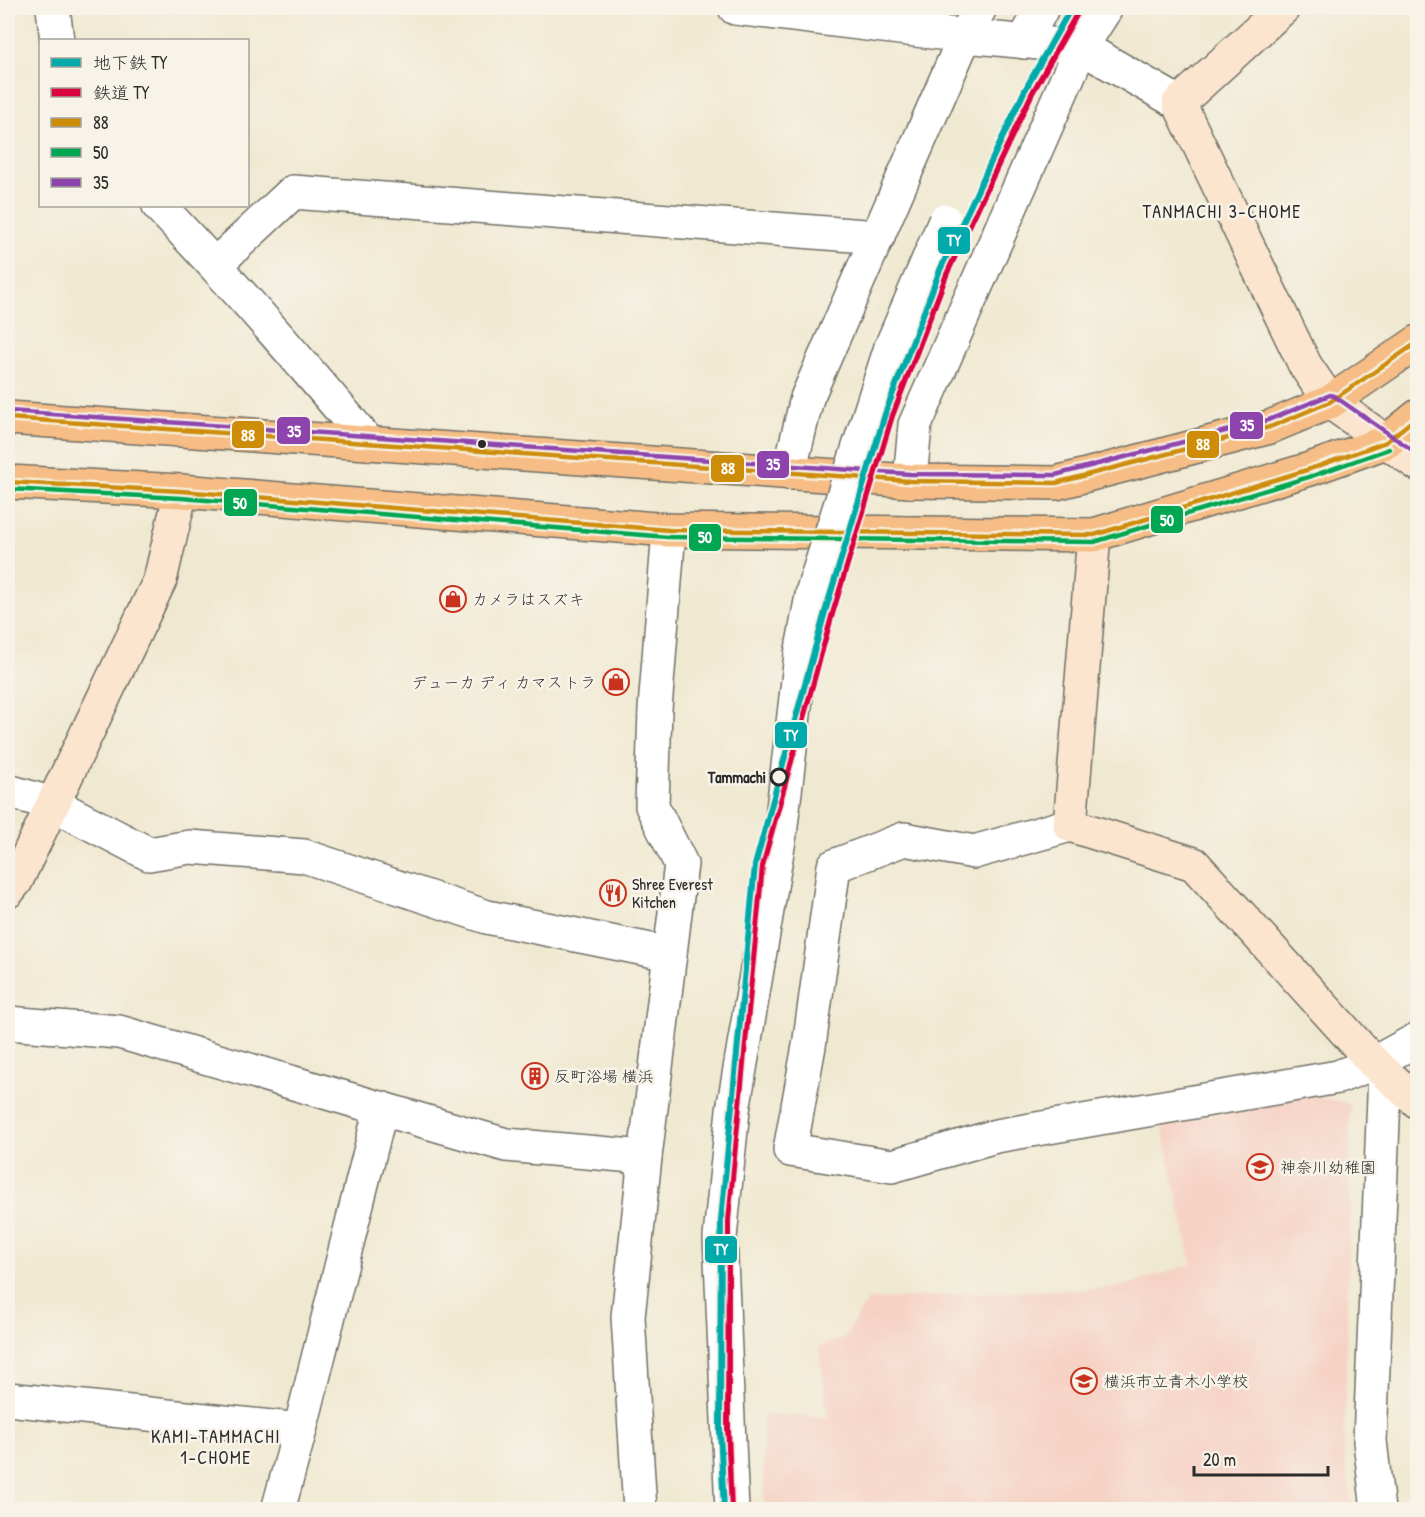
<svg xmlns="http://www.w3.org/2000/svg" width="1425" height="1517" font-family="'Patrick Hand','Klee One',sans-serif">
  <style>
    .built { fill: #f6d2c5 }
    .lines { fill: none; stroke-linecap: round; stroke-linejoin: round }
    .street-casing { stroke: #706e65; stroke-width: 36 }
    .secondary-casing { stroke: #706e65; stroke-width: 36 }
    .highway-casing { stroke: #706e65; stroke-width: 36 }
    .street { stroke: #fff; stroke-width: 33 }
    .secondary { stroke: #fbe5cf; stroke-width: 33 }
    .highway { stroke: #f6be86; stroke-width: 33 }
    .street-bridge-casing { stroke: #706e65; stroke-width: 36; stroke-linecap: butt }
    .street-bridge { stroke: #fff; stroke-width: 33 }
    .bus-1-casing { stroke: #f7f3e8; stroke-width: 9 }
    .bus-2-casing { stroke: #f7f3e8; stroke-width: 9 }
    .bus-3-casing { stroke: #f7f3e8; stroke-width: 9 }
    .bus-1 { stroke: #ce8d09; stroke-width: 4.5 }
    .bus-2 { stroke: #00a651; stroke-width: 4.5 }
    .bus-3 { stroke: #8e44ad; stroke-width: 4.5 }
    .rail-1-casing { stroke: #f7f3e8; stroke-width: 10 }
    .rail-1 { stroke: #da0442; stroke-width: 6 }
    .metro-1-casing { stroke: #f7f3e8; stroke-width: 10 }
    .metro-1 { stroke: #01aaaa; stroke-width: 6 }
    .bus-dot { fill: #2b2b2b; stroke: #f7f3e8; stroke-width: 2 }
    .stop-dot { fill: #f7f3e8; stroke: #2b2b2b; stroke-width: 3 }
    .labels { text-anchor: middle; stroke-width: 5; stroke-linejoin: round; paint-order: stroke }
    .poi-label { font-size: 16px; fill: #2b2b2b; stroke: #f7f3e8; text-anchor: start }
    .stop-label { font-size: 16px; font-weight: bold; fill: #2b2b2b; stroke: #f7f3e8; text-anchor: end }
    .neighbourhood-label { font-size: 18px; letter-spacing: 1.5px; fill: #2b2b2b; stroke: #f7f3e8 }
    .line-badge { stroke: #f7f3e8; stroke-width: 2 }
    .badge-label { font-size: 16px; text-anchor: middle; font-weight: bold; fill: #fff }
  </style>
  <rect width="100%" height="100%" fill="#f7f3e8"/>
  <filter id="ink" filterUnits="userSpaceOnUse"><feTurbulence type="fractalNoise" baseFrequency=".0167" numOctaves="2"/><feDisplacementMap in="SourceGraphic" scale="12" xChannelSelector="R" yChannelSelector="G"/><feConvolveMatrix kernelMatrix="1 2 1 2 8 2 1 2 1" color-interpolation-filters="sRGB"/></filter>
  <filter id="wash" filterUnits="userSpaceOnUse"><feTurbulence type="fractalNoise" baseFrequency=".008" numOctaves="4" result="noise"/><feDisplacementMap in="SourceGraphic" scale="24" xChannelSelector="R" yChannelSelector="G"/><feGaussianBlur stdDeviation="1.35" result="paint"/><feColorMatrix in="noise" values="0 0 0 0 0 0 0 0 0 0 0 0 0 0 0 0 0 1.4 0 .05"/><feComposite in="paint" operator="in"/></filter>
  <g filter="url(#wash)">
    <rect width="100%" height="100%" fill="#f0e9d2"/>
    <!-- built -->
    <polygon class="built" points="1308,1094 1350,1104 1350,1207 1344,1450 1352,1509 764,1509 763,1415 828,1417 819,1347 844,1337 868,1300 997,1292 1117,1288 1192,1264 1162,1126"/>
  </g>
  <g filter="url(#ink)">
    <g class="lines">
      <defs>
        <g id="street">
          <polyline points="53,8 57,40"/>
          <polyline points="735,8 965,36 1081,47 1179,103"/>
          <polyline points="1024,42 1042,8"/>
          <path d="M159,206C232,282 301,362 369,443"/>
          <polyline points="215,265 293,192 878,237"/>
          <polyline points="789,473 807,398 965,36 980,8"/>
          <polyline points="910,481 915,425 1081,47 1106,8"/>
          <polyline points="8,791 53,804 149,854 190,847 304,856 487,917 670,954"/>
          <polyline points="1070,825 974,852 904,839 834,866 809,1046 790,1150 892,1166 996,1136 1338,1077 1374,1063 1418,1039"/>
          <polyline points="8,1023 119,1032 506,1145 645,1157"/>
          <polyline points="8,1399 300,1430"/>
          <polyline points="278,1510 300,1430 381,1108"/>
          <polyline points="640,1510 628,1317 645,1157 681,864 652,806 655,709 669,530"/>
          <polyline points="732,1510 720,1237 733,1110 780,834 801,655"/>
          <polyline points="1378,1510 1370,1441 1385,1072"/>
        </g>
        <g id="secondary">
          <polyline points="1283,8 1179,103 1305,365 1330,402 1418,464"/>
          <polyline points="1094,535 1070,825 1194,864 1374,1063 1418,1102"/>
          <polyline points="8,891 16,881 160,580 181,491"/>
        </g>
        <g id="highway">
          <polyline points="8,418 910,481 1056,483 1270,427 1330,402 1418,342"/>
          <polyline points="8,482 181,491 669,530 1094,535 1310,469 1386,442 1418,416"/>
        </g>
      </defs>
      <!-- street casing -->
      <use href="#street" class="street-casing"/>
      <!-- secondary casing -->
      <use href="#secondary" class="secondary-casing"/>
      <!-- highway casing -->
      <use href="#highway" class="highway-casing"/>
      <!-- street -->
      <use href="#street" class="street"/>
      <!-- secondary -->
      <use href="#secondary" class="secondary"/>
      <!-- highway -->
      <use href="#highway" class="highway"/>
      <defs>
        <polyline id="street-bridge" points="801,655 813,590 891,347 945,221"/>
      </defs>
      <!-- street-bridge casing -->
      <use href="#street-bridge" class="street-bridge-casing"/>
      <!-- street-bridge -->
      <use href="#street-bridge" class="street-bridge"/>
      <defs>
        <g id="bus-1">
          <polyline points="8,418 910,481 1056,483 1270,427 1330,402 1418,342"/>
          <polyline points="8,482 181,491 669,530 1094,535 1310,469 1386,442 1418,416"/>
        </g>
        <polyline id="bus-2" points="8,489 181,498 668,537 1094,542 1312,476 1389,449"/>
        <polyline id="bus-3" points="9,411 910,474 1055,475 1268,420 1330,395 1334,396 1418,454"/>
      </defs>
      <!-- bus-1 casing -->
      <use href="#bus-1" class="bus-1-casing"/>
      <!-- bus-2 casing -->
      <use href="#bus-2" class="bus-2-casing"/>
      <!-- bus-3 casing -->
      <use href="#bus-3" class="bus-3-casing"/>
      <!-- bus-1 -->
      <use href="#bus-1" class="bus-1"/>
      <!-- bus-2 -->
      <use href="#bus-2" class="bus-2"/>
      <!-- bus-3 -->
      <use href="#bus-3" class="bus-3"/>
      <defs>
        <polyline id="rail-1" points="731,1510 728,1430 728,1220 762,866 832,614 892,416 947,273 1032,93 1078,12"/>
      </defs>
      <!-- rail-1 casing -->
      <use href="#rail-1" class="rail-1-casing"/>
      <!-- rail-1 -->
      <use href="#rail-1" class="rail-1"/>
      <defs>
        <polyline id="metro-1" points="724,1510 720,1430 721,1220 755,865 825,612 885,414 940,270 1025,90 1071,8"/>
      </defs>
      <!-- metro-1 casing -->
      <use href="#metro-1" class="metro-1-casing"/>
      <!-- metro-1 -->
      <use href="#metro-1" class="metro-1"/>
    </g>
  </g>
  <!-- icons -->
  <defs>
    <symbol id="shop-ring" viewBox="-11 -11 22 22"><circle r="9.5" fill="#f7f3e8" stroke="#c8321e" stroke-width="1.5"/><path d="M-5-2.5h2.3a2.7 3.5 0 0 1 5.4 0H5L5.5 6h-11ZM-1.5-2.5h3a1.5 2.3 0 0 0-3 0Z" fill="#c8321e"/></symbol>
    <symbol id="restaurant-ring" viewBox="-11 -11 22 22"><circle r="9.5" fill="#f7f3e8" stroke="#c8321e" stroke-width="1.5"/><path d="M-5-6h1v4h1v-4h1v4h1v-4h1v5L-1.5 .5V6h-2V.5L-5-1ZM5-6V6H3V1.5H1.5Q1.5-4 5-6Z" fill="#c8321e"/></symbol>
    <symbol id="building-ring" viewBox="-11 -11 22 22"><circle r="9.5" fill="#f7f3e8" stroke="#c8321e" stroke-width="1.5"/><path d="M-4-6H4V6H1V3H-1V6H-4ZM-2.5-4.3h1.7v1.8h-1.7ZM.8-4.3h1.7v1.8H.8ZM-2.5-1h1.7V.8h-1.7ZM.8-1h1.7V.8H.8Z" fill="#c8321e"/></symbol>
    <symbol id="school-ring" viewBox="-11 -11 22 22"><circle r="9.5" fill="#f7f3e8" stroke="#c8321e" stroke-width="1.5"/><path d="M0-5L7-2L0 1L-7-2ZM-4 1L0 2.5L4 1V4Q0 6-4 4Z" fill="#c8321e"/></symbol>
  </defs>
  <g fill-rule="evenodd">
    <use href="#shop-ring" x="438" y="584" width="30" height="30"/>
    <use href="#shop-ring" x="601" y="667" width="30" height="30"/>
    <use href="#restaurant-ring" x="598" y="878" width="30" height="30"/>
    <use href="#building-ring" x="520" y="1061" width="30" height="30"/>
    <use href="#school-ring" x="1245" y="1152" width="30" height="30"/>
    <use href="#school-ring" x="1069" y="1366" width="30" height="30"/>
  </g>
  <!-- markers -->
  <circle class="bus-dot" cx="482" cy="444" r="5"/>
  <circle class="stop-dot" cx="779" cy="777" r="8"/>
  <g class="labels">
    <!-- poi labels -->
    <g class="poi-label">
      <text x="472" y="605">カメラはスズキ</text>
      <text x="596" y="688" text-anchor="end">デューカ ディ カマストラ</text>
      <text x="632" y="890">Shree Everest<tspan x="632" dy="18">Kitchen</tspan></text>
      <text x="554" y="1082">反町浴場 横浜</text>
      <text x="1280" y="1173">神奈川幼稚園</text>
      <text x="1104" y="1387">横浜市立青木小学校</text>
    </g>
    <!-- stop labels -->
    <g class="stop-label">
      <text x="766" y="783">Tammachi</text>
    </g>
    <!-- neighbourhood labels -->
    <g class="neighbourhood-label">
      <text x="1222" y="218">TANMACHI 3-CHOME</text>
      <text x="216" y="1443">KAMI-TAMMACHI<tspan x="216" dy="21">1-CHOME</tspan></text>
    </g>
  </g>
  <g class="line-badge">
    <rect x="937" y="226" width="34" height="29" rx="6" fill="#01aaaa"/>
    <rect x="1229" y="411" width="35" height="29" rx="6" fill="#8e44ad"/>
    <rect x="276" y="416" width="35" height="29" rx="6" fill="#8e44ad"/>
    <rect x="231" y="420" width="34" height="29" rx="6" fill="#ce8d09"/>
    <rect x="1186" y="430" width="34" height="29" rx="6" fill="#ce8d09"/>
    <rect x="756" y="450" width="34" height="29" rx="6" fill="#8e44ad"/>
    <rect x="710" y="454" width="35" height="29" rx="6" fill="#ce8d09"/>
    <rect x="223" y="488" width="35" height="29" rx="6" fill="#00a651"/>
    <rect x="1150" y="505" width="34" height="29" rx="6" fill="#00a651"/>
    <rect x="688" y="523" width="34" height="29" rx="6" fill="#00a651"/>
    <rect x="774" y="721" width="34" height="28" rx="6" fill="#01aaaa"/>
    <rect x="704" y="1235" width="34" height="29" rx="6" fill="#01aaaa"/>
  </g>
  <g class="badge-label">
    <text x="954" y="246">TY</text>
    <text x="1247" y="431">35</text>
    <text x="294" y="437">35</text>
    <text x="248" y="441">88</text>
    <text x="1203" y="450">88</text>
    <text x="773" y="470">35</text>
    <text x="728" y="474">88</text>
    <text x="240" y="509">50</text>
    <text x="1167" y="526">50</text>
    <text x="705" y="543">50</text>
    <text x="791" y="741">TY</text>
    <text x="721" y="1255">TY</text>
  </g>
  <!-- margin -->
  <rect width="1425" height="1517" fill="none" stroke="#f7f3e8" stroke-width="30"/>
  <!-- legend -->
  <rect x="39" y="39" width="210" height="168" fill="#f7f3e8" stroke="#a5a39c" stroke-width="1.5"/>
  <rect x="51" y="58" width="30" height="9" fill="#01aaaa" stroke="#a5a39c" stroke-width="1.5"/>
  <text x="93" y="69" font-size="18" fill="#2b2b2b">地下鉄 TY</text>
  <rect x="51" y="88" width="30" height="9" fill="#da0442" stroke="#a5a39c" stroke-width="1.5"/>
  <text x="93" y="99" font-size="18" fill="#2b2b2b">鉄道 TY</text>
  <rect x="51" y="118" width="30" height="9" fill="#ce8d09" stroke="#a5a39c" stroke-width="1.5"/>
  <text x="93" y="129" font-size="18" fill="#2b2b2b">88</text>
  <rect x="51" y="148" width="30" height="9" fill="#00a651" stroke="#a5a39c" stroke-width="1.5"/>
  <text x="93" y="159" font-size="18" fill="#2b2b2b">50</text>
  <rect x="51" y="178" width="30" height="9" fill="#8e44ad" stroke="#a5a39c" stroke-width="1.5"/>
  <text x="93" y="189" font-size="18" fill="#2b2b2b">35</text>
  <!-- scale -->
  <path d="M1194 1466v9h134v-9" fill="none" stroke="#2b2b2b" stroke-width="3"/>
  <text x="1203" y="1466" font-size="18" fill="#2b2b2b" stroke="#f7f3e8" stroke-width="4.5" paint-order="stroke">20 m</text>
</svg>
